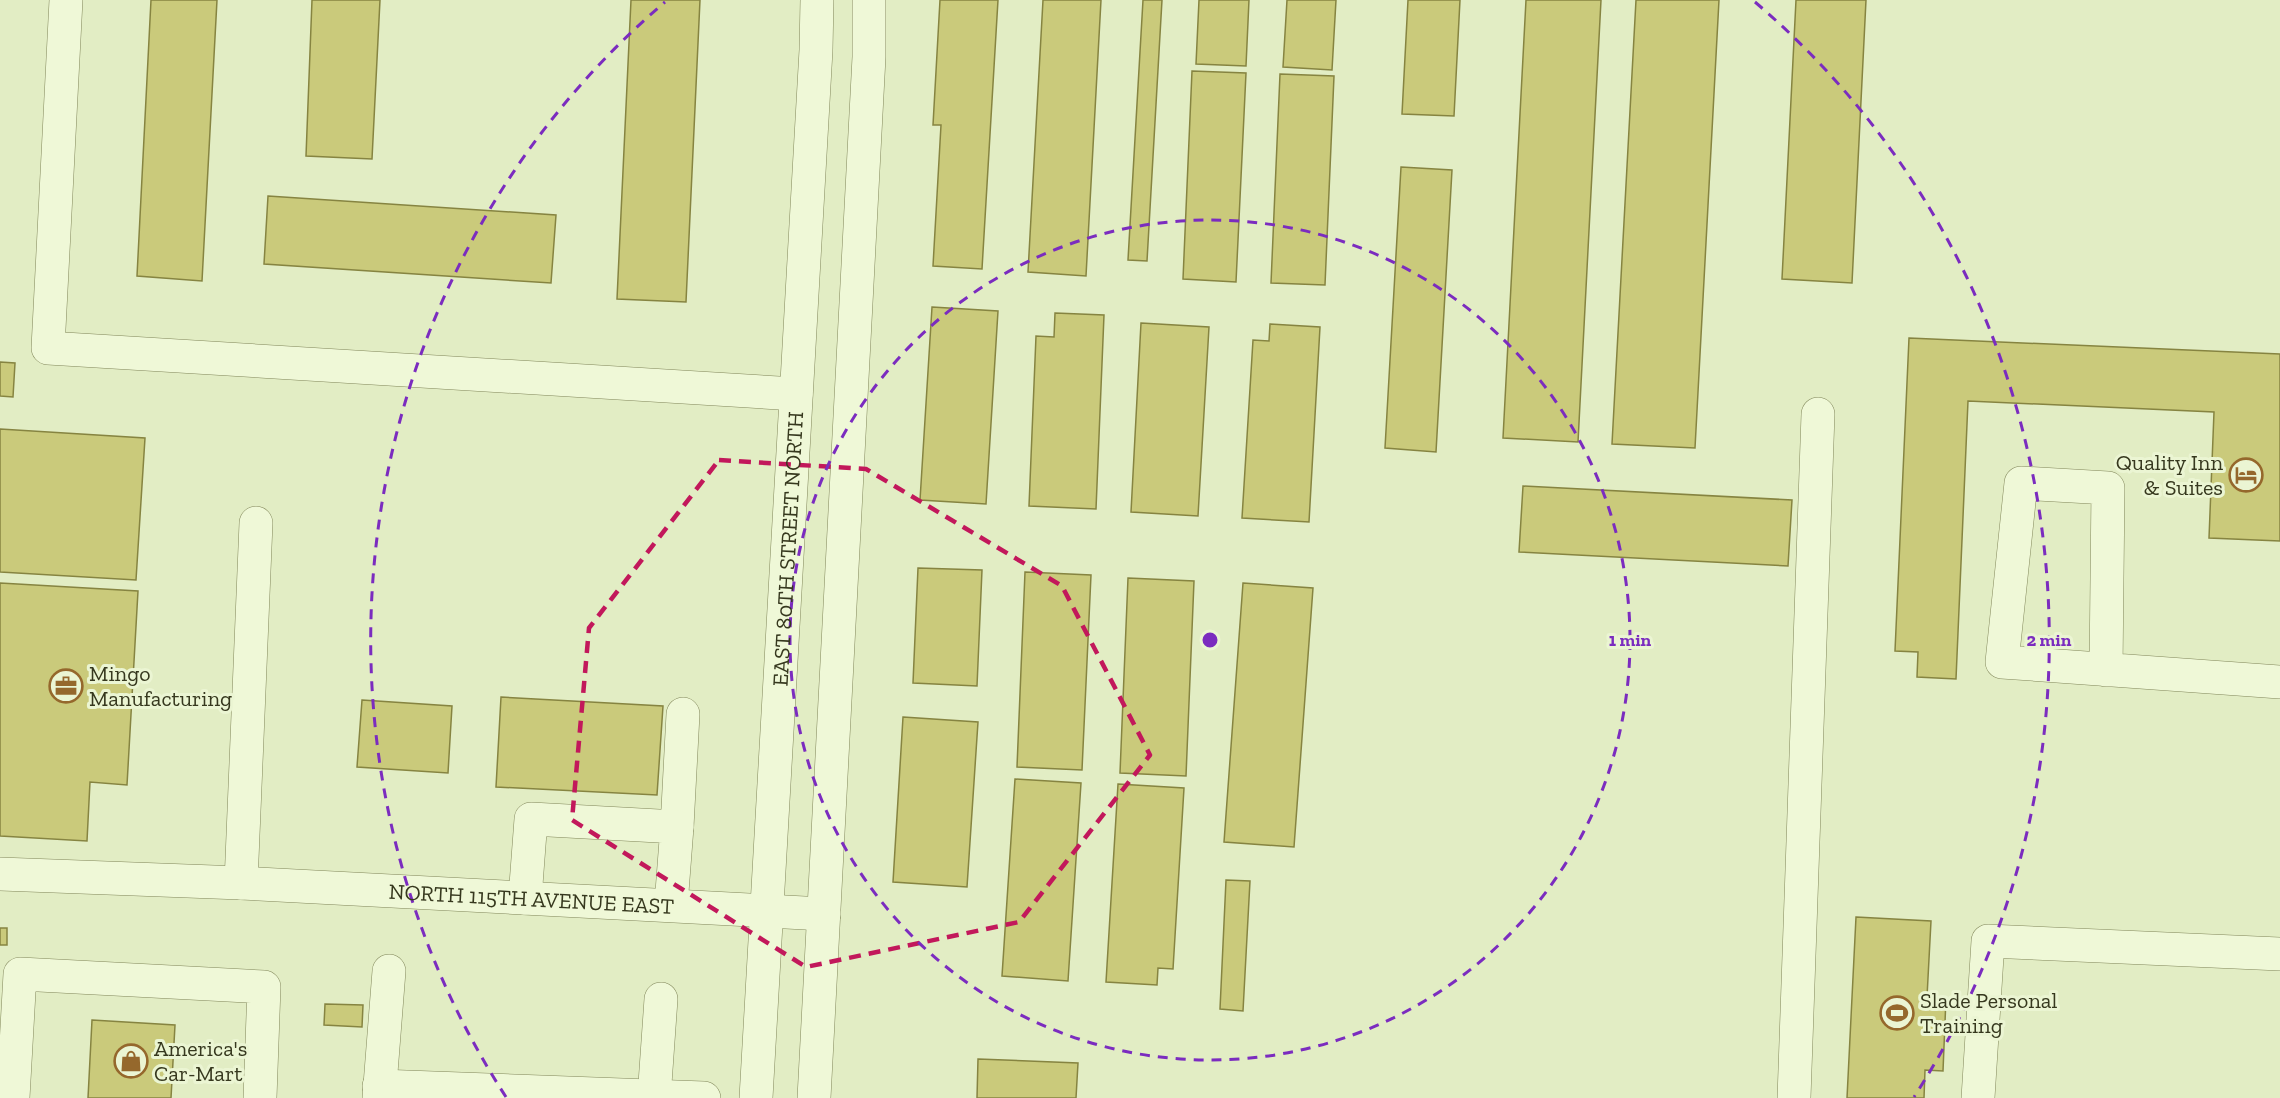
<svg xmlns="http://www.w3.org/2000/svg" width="2280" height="1098" font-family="'Zilla Slab',serif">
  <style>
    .building { fill: #caca7b; stroke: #868441; stroke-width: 1.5 }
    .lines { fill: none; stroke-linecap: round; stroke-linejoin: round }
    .minor-casing { stroke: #82875b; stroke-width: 34 }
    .minor { stroke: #eff8d7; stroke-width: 33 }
    .marked { fill: none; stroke: #c2185b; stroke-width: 4.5; stroke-dasharray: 12 8; stroke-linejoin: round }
    .ring { fill: none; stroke: #7b2cbf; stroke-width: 3; stroke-dasharray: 10 8 }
    .labels { text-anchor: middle; stroke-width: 6; stroke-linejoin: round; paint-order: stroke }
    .poi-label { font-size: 22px; fill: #36381e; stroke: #ebf5d3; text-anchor: start }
    .street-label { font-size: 22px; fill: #36381e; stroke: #ebf5d3 }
    .centre { fill: #7b2cbf; stroke: #ebf5d3; stroke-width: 3 }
    .ring-label { font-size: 18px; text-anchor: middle; font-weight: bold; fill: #7b2cbf; stroke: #ebf5d3; stroke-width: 6; stroke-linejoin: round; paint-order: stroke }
  </style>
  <rect width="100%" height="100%" fill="#e2edc4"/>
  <!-- building -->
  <g class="building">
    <polygon points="151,0 217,0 202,281 137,276"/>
    <polygon points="312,0 380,0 372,159 306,156"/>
    <polygon points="631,0 700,0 686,302 617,299"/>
    <polygon points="940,0 998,0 982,269 933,266 941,125 933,125"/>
    <polygon points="1043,0 1101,0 1086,276 1028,272"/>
    <polygon points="1143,0 1162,0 1147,261 1128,260"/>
    <polygon points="1199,0 1249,0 1246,66 1196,64"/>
    <polygon points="1287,0 1336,0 1332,70 1283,67"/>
    <polygon points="1408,0 1460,0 1454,116 1402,114"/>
    <polygon points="1526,0 1601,0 1578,442 1503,438"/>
    <polygon points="1636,0 1719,0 1695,448 1612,444"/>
    <polygon points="1796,0 1866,0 1852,283 1782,279"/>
    <polygon points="1192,71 1246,73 1236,282 1183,279"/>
    <polygon points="1280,74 1334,76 1325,285 1271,283"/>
    <polygon points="1401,167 1452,170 1436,452 1385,448"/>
    <polygon points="268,196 556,215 551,283 264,264"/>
    <polygon points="932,307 998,311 986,504 920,500"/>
    <polygon points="1055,313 1104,315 1096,509 1029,506 1036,336 1054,337"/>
    <polygon points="1141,323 1209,327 1198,516 1131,512"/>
    <polygon points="1270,324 1320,327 1309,522 1242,518 1253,340 1269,341"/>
    <polygon points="1909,338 2280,354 2280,541 2209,538 2214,412 1968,401 1956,679 1917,677 1918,652 1895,651"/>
    <polygon points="0,362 15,363 13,397 0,396"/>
    <polygon points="0,429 145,438 136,580 0,572"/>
    <polygon points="1523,486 1792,500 1788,566 1519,552"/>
    <polygon points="918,568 982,570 977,686 913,683"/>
    <polygon points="1025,572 1091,575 1082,770 1017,767"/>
    <polygon points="1128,578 1194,581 1186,776 1120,773"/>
    <polygon points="0,583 138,591 127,785 90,782 87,841 0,836"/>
    <polygon points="1243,583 1313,588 1294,847 1224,842"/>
    <polygon points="501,697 663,706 657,795 496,787"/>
    <polygon points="362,700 452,706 448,773 357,767"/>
    <polygon points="903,717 978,722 967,887 893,882"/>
    <polygon points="1015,779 1081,783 1068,981 1002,976"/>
    <polygon points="1118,784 1184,788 1173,969 1158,968 1157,985 1106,982"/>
    <polygon points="1226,880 1250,881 1243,1011 1220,1009"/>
    <polygon points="1856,917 1931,921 1927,997 1946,998 1943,1071 1925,1070 1924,1098 1847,1098"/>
    <rect x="0" y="928" width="7" height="17"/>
    <polygon points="325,1004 363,1005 362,1027 324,1025"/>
    <polygon points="92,1020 175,1025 171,1098 88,1098"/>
    <polygon points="978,1059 1078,1063 1076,1098 977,1098"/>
  </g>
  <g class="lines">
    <defs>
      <g id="minor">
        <polyline points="66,0 48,348 796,394"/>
        <polyline points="2106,670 2108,488 2021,483 2002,662 2280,682"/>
        <polyline points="677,827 683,714"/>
        <path id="s1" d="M0,874L241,883L824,914"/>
        <polyline points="241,883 256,523"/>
        <polyline points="525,898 531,819 677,827 671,905"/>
        <polyline points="379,1086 704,1098"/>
        <polyline points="13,1098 20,974 264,987 260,1098"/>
        <polyline points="379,1098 389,971"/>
        <polyline points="654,1098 661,999"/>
        <path id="s2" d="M756,1098L816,50L817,0"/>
        <polyline points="814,1098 869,57 869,0"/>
        <polyline points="1794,1098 1818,414"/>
        <polyline points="1978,1098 1988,941 2280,954"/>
      </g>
    </defs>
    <!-- minor casing -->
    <use href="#minor" class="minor-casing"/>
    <!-- minor -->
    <use href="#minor" class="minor"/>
  </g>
  <!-- marked area -->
  <path class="marked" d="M719,460L866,469L1062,586L1150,755L1019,922L806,967L572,820L589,628Z"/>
  <!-- distance rings -->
  <g class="ring">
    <circle cx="1210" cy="640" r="420"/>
    <path d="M506 1097A839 839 0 0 1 665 2M1755 2A839 839 0 0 1 1914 1097"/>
  </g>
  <!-- icons -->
  <defs>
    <symbol id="hotel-ring" viewBox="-11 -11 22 22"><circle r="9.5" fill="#ebf5d3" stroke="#95682c" stroke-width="1.5"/><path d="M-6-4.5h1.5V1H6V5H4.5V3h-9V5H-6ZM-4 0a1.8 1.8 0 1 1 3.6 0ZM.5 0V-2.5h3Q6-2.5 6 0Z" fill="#95682c"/></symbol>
    <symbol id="office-ring" viewBox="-11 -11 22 22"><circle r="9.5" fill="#ebf5d3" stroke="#95682c" stroke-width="1.5"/><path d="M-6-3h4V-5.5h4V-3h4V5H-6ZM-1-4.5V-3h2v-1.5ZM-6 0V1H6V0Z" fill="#95682c"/></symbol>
    <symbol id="stadium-ring" viewBox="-11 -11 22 22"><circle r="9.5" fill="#ebf5d3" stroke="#95682c" stroke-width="1.5"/><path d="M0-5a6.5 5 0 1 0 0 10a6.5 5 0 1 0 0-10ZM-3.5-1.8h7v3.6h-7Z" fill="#95682c"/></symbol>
    <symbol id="shop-ring" viewBox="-11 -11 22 22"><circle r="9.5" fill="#ebf5d3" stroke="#95682c" stroke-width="1.5"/><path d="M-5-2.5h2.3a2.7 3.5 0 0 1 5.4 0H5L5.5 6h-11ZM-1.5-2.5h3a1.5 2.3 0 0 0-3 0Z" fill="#95682c"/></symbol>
  </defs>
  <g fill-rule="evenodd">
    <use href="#hotel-ring" x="2227" y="456" width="38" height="38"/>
    <use href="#office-ring" x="47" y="667" width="38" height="38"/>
    <use href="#stadium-ring" x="1878" y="994" width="38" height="38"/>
    <use href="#shop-ring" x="112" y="1042" width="38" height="38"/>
  </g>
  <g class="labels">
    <!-- poi labels -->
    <g class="poi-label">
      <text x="2223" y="470" text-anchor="end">Quality Inn<tspan x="2223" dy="25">&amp; Suites</tspan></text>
      <text x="89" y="681">Mingo<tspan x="89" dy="25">Manufacturing</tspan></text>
      <text x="1920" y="1008">Slade Personal<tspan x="1920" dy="25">Training</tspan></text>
      <text x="154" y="1056">America's<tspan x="154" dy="25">Car-Mart</tspan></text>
    </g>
    <!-- street labels -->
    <g class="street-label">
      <text dy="8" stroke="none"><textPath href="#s2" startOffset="550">EAST 80TH STREET NORTH</textPath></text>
      <text dy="8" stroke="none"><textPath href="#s1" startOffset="532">NORTH 115TH AVENUE EAST</textPath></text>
    </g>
  </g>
  <circle cx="1210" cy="640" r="9" class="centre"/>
  <g class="ring-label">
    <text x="1630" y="646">1 min</text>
    <text x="2049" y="646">2 min</text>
  </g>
</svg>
